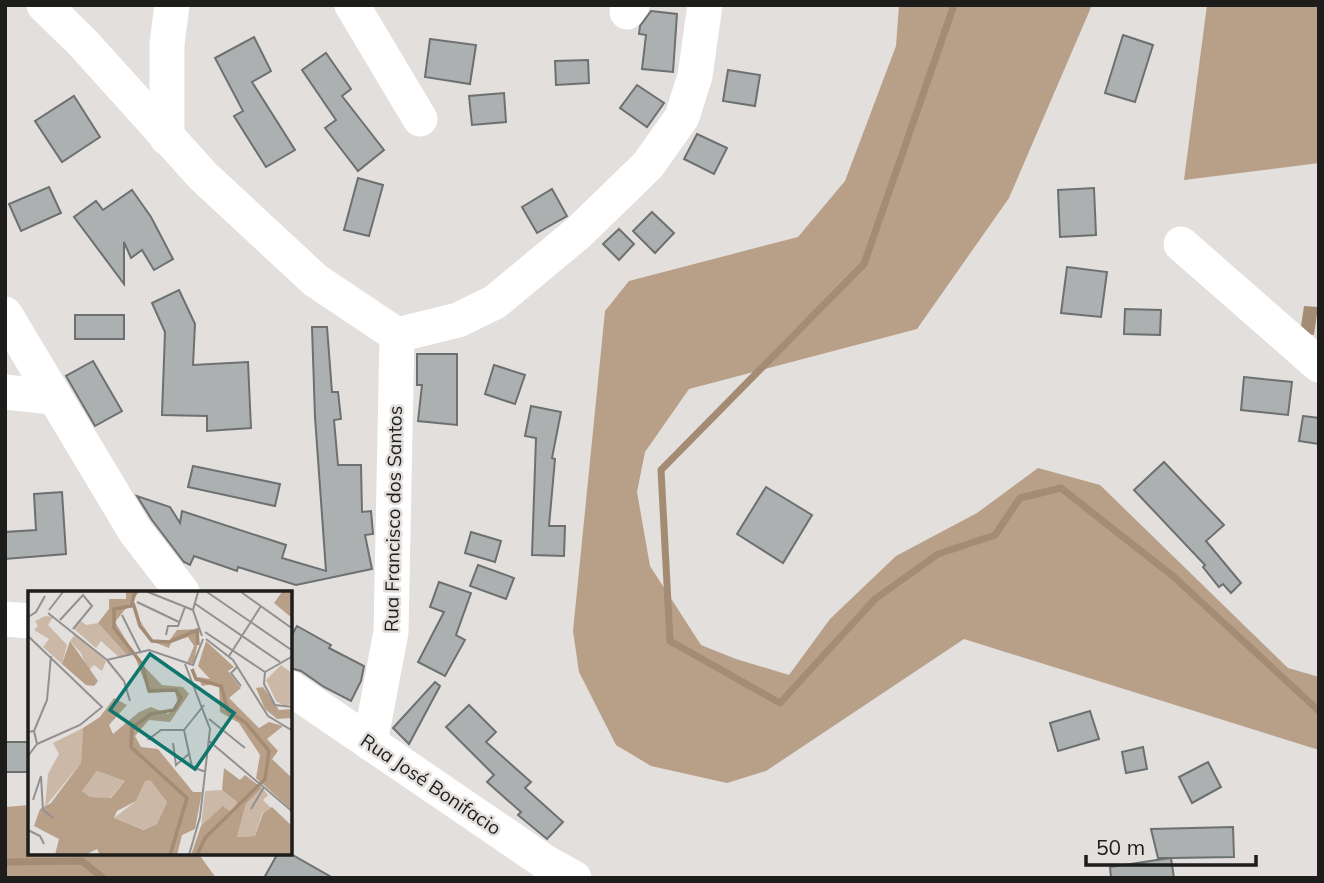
<svg xmlns="http://www.w3.org/2000/svg" width="1324" height="883" font-family="Mulish,sans-serif">
  <style>
    .forest { fill: #b89f88 }
    .water { fill: #a48b74 }
    .lines { fill: none; stroke-linecap: round; stroke-linejoin: round }
    .stream { stroke: #a48b74; stroke-width: 7 }
    .building { fill: #acb0b0; stroke: #6d7071; stroke-width: 2 }
    .minor { stroke: #fff; stroke-width: 35 }
    .labels { text-anchor: middle; stroke-width: 5; stroke-linejoin: round; paint-order: stroke }
    .street-label { font-size: 19px; fill: #1d1d1c; stroke: #e2dfdd }
    .inset-river { fill: none; stroke: #a48b74; stroke-width: 3.5 }
    .inset-road { fill: none; stroke: #939190; stroke-width: 2 }
    .view { fill: #0f766e; fill-opacity: 0.15; stroke: #0f766e; stroke-width: 3.5 }
    .inset-edge { fill: none; stroke: #1d1d1c; stroke-width: 3.5 }
  </style>
  <rect width="100%" height="100%" fill="#e2dfdd"/>
  <!-- forest -->
  <g class="forest">
    <polygon points="899,5 1092,5 1009,198 917,329 689,389 645,452 637,492 650,566 701,645 736,659 789,675 830,619 896,556 977,513 1038,468 1100,485 1288,668 1319,677 1319,750 964,639 766,771 727,783 651,766 616,745 579,672 573,631 605,311 629,281 798,237 845,181 896,46"/>
    <polygon points="1207,5 1319,5 1319,163 1184,180"/>
    <polygon points="30,805 30,853 198,853 216,878 5,878 5,807"/>
  </g>
  <!-- water -->
  <polygon class="water" points="1304,306 1318,307 1314,335 1300,333"/>
  <g class="lines">
    <!-- stream -->
    <g class="stream">
      <polyline points="954,5 864,264 661,470 670,641 780,703 875,599 938,554 995,535 1020,498 1061,488 1174,577 1319,711"/>
      <polyline points="5,862 82,861 103,878"/>
    </g>
  </g>
  <!-- building -->
  <g class="building">
    <polygon points="651,11 677,14 673,72 642,69 646,35 639,34 640,26"/>
    <polygon points="1123,35 1153,45 1135,102 1105,93"/>
    <polygon points="254,37 271,71 252,82 295,150 266,167 234,116 243,111 215,58"/>
    <polygon points="430,39 476,45 470,84 425,77"/>
    <polygon points="326,53 351,89 342,96 384,150 358,171 325,128 336,120 302,70"/>
    <polygon points="588,60 589,83 556,85 555,61"/>
    <polygon points="728,70 760,75 755,106 723,101"/>
    <polygon points="637,85 664,103 647,127 620,108"/>
    <polygon points="504,93 506,122 472,125 469,96"/>
    <polygon points="74,96 100,137 62,162 35,121"/>
    <polygon points="697,134 727,148 714,174 684,159"/>
    <polygon points="358,178 383,185 369,236 344,230"/>
    <polygon points="49,187 61,213 21,231 9,204"/>
    <polygon points="1094,188 1096,235 1060,237 1058,190"/>
    <polygon points="552,189 567,216 537,233 522,207"/>
    <polygon points="132,190 151,217 173,259 154,270 142,250 131,258 124,242 124,284 74,217 96,201 103,210"/>
    <polygon points="652,212 674,233 655,253 633,231"/>
    <polygon points="619,229 634,244 619,260 603,244"/>
    <polygon points="1067,267 1107,272 1101,317 1061,313"/>
    <polygon points="179,290 195,324 193,365 248,362 251,428 207,431 207,416 162,415 165,332 152,303"/>
    <polygon points="1125,309 1161,310 1160,335 1124,334"/>
    <rect x="75" y="315" width="49" height="24"/>
    <polygon points="312,327 327,327 332,392 338,392 341,419 334,420 338,465 361,465 362,512 371,511 373,534 365,535 372,569 296,585 238,567 237,571 194,556 190,565 184,562 152,520 137,496 170,507 180,523 182,511 286,545 282,558 326,571 315,417"/>
    <polygon points="417,354 457,354 457,425 418,421 422,385 417,385"/>
    <polygon points="93,361 122,411 95,426 66,376"/>
    <polygon points="494,365 525,375 515,404 485,394"/>
    <polygon points="1244,377 1292,382 1288,415 1241,410"/>
    <polygon points="531,406 561,412 552,458 555,459 549,526 565,526 564,556 532,555 536,438 525,436"/>
    <polygon points="1303,416 1319,418 1319,444 1299,441"/>
    <polygon points="1164,462 1224,525 1206,541 1241,583 1231,593 1223,584 1219,587 1203,567 1205,565 1134,490"/>
    <polygon points="193,466 280,484 275,506 188,487"/>
    <polygon points="766,487 812,515 783,563 737,534"/>
    <polygon points="62,492 66,554 5,559 5,532 36,530 34,494"/>
    <polygon points="471,532 501,541 495,562 465,553"/>
    <polygon points="478,565 514,578 506,599 470,586"/>
    <polygon points="439,582 471,593 456,635 465,640 445,676 418,662 444,612 430,607"/>
    <polygon points="297,626 331,645 329,648 364,666 361,681 351,701 324,687 301,671 290,668 290,638"/>
    <polygon points="435,682 440,686 409,744 393,728"/>
    <polygon points="469,705 496,732 486,742 531,782 525,788 563,822 547,839 518,815 521,812 487,782 494,775 446,727"/>
    <polygon points="1090,711 1099,739 1058,751 1050,723"/>
    <rect x="5" y="742" width="25" height="30"/>
    <polygon points="1143,747 1147,769 1126,773 1122,752"/>
    <polygon points="1208,762 1221,787 1192,803 1179,777"/>
    <polygon points="1233,827 1234,857 1171,858 1174,878 1111,878 1110,867 1170,858 1158,858 1151,829"/>
    <polygon points="278,853 289,853 333,878 264,878"/>
  </g>
  <g class="lines">
    <!-- minor -->
    <g class="minor">
      <polyline points="44,5 83,43 203,176 315,280 397,335 458,320 495,302 578,233 648,165 682,117 695,76 705,5"/>
      <polyline points="352,5 420,119"/>
      <polyline points="627,12 632,5"/>
      <polyline points="167,138 167,44 172,5"/>
      <polyline points="1181,244 1319,365"/>
      <polyline points="5,314 135,531 182,592"/>
      <polyline points="5,392 53,397"/>
      <polyline points="5,619 30,621"/>
      <polyline points="290,688 545,862 574,878"/>
      <polyline points="370,743 391,632 397,335"/>
    </g>
  </g>
  <g class="labels">
    <!-- street labels -->
    <g class="street-label">
      <text transform="translate(393 519) rotate(-89)" y="7">Rua Francisco dos Santos</text>
      <text transform="translate(431 784) rotate(34)" y="7">Rua José Bonifacio</text>
    </g>
  </g>
  <!-- overview -->
  <g transform="translate(28 591)">
    <rect width="264" height="264" fill="#e2dfdd"/>
    <path d="M17,25L25,26L20,34L39,54L34,73L15,56L21,48L6,39L10,35L7,30ZM53,30L58,34L70,32L100,65L92,67L73,50L68,57L46,38ZM47,43L78,70L74,80L66,74L60,80L53,62L42,50ZM253,74L264,82V113L257,115L248,110L238,89ZM55,137L53,172L17,216L20,183L31,163L25,152ZM69,180L97,190L82,207L62,206L54,200ZM117,189H122L139,211L129,233L117,239L86,227L108,210ZM234,197L240,204L235,209L243,217L234,222L227,245L209,246L218,213ZM194,199L209,211L205,223L173,235L177,200Z" fill="#cbb8a7"/>
    <path d="M98,1H111L87,31L106,62L100,65L70,32L81,18V8H98ZM254,1L265,2L264,27L246,12ZM105,18L124,49L141,50L149,39L172,38L166,72H159L166,55L160,46L143,52L141,57L123,50ZM42,50L70,90L66,95L58,94L34,73ZM178,50L206,76L200,80L213,97L201,107L231,137L241,131L255,135L239,148L250,160L244,168L264,187V219L228,187L232,164L211,132L192,121L191,92L174,95L170,86L182,88L170,75ZM107,66L134,94L155,96L161,103L142,131L121,129L107,145L113,156L130,158L165,201H174L167,238L154,244L149,264H72L69,258L57,264H27L31,248L6,235L12,218L23,212L53,172L55,137L72,126L86,107L99,114L81,134L85,143L111,121L123,116L140,123L150,113L147,100L121,102ZM69,180L97,190L83,207L62,206L54,200ZM122,189L139,211L129,233L116,239L86,227L89,220L108,210L117,190ZM235,96L251,119L264,118V127L249,128L237,118L228,97ZM196,177L212,189L217,184L234,197L218,213L209,246L227,245L235,222L244,216L264,235V264H163L173,235L195,215L205,223L209,211L194,199Z" fill="#b89f88" fill-rule="evenodd"/>
    <path class="inset-river" d="M107,1L103,15L86,18V37L114,73L121,100L148,99L153,107L146,119L123,123L104,137L103,156L159,207L142,264M105,12L112,35L124,50L141,51L169,39L170,54M164,78L168,88L193,95L200,120L218,132L241,160L237,188L177,247L169,264"/>
    <path class="inset-road" d="M120,1L165,19M170,1L165,19L174,45M179,1L265,60M213,1L265,38M109,11L151,31M166,12L252,71M21,19L35,1M20,22L79,69L121,59L165,74L175,48M94,24L113,62M0,26L8,21L17,5M32,29L55,4L64,15L45,38M177,41L237,81M138,44L140,35H150L157,16M0,45L74,116L52,134L9,153M178,48L205,69L240,125L265,140M201,65L233,15M79,69L96,90L102,110M157,73L182,138L172,226L161,264M209,76L203,82L213,95M237,81L236,93L247,114L265,116M237,81L265,65M181,128L217,157M156,139L164,176L178,181M156,139L176,114M6,140L19,109L23,65M0,141L6,140L9,153L0,165M127,149L121,148L133,139H156M181,150L265,221M145,152L148,174L162,162M5,209L13,185L15,219L25,227M223,218L236,196M0,239L12,245L16,253"/>
    <path class="view" d="M122,63L206,122L167,178L82,119Z"/>
    <rect width="264" height="264" class="inset-edge"/>
  </g>
  <!-- border -->
  <rect width="1324" height="883" fill="none" stroke="#1d1d1c" stroke-width="14"/>
  <!-- scale -->
  <path d="M1086 855v10h170v-10" fill="none" stroke="#1d1d1c" stroke-width="3.5"/>
  <text x="1096" y="855" font-size="21" fill="#1d1d1c" stroke="#e2dfdd" stroke-width="5" paint-order="stroke">50 m</text>
</svg>
